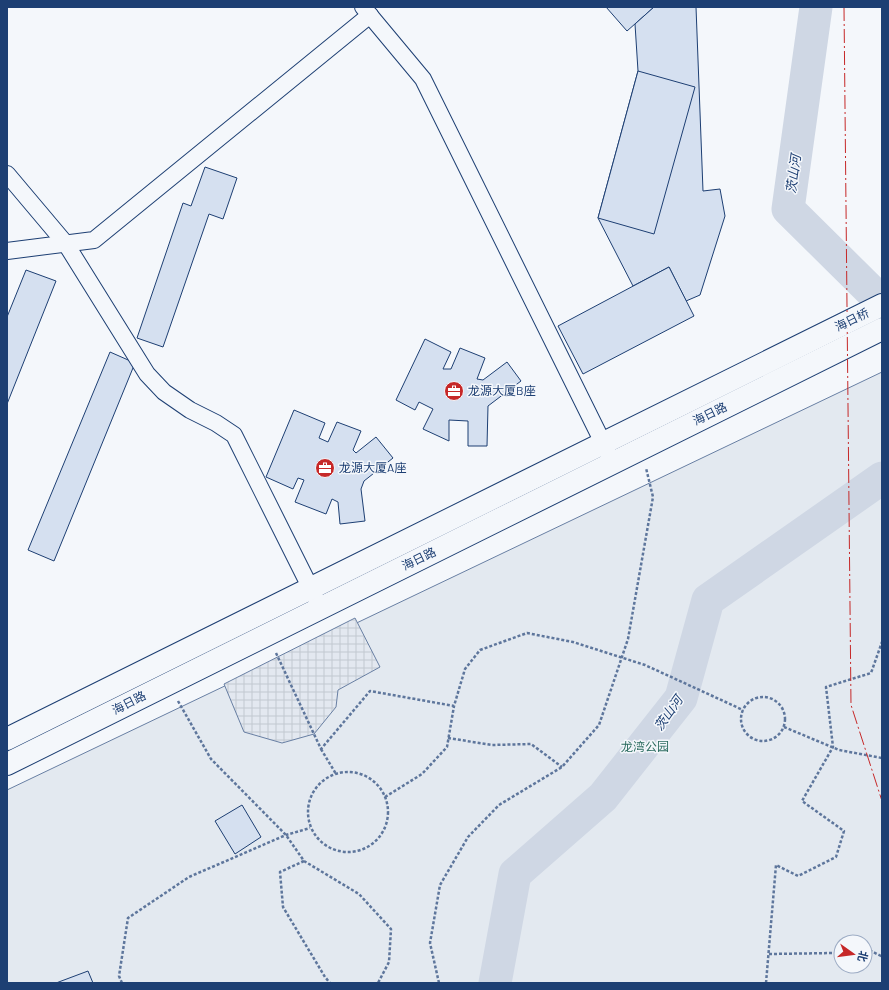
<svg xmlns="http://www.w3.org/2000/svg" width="889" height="990" font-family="Barlow,'Noto Sans SC',sans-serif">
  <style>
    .park { fill: #e3e9f0; stroke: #687fa3; fill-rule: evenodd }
    .plaza { fill: url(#plaza-grid); stroke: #687fa3 }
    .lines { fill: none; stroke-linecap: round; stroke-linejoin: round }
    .river { stroke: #cfd7e4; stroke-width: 33 }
    .building { fill: #d5e0f0; stroke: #1d3f73 }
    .street-casing { stroke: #1d3f73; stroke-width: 18 }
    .secondary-casing { stroke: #1d3f73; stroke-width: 24 }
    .path { stroke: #5e769c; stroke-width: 2.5; stroke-dasharray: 3 2; stroke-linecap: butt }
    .street { stroke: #f4f7fb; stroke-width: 16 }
    .secondary { stroke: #f4f7fb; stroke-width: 22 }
    .power { stroke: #c62828; stroke-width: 1; stroke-dasharray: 14 3 2 3; stroke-linecap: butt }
    .labels { text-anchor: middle; stroke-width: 3; stroke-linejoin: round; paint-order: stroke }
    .street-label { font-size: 12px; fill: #1d3f73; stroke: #f4f7fb }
    .poi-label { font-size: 12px; fill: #1d3f73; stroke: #f4f7fb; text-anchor: start }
    .park-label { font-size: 12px; fill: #2c6c60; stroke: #f4f7fb }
    .water-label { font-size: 13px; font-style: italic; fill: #1d3f73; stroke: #f4f7fb }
  </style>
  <defs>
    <pattern id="plaza-grid" width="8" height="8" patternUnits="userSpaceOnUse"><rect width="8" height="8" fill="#e3e8f0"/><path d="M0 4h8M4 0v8" fill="none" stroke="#c2c8d1"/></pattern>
  </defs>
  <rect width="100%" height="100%" fill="#f4f7fb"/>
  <!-- park -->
  <path class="park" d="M882,372V983H7V790ZM841,942H865V966H841Z"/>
  <!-- plaza -->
  <polygon class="plaza" points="355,618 380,667 338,690 336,707 314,734 282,743 244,732 224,684"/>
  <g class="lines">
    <!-- river -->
    <g class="river">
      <polyline points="816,7 788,209 882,302"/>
      <polyline points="495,983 515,874 603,797 681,698 708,600 882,478"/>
    </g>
  </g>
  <!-- building -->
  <g class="building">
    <polygon points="606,7 654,7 627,31"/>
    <polygon points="654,7 696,7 703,191 720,189 725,216 700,295 686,301 669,267 633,286 598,218 638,71 635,24"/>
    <polygon points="638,71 695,87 654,234 598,218"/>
    <polygon points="205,167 237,178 223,219 209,214 163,347 137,338 183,203 191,206"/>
    <polygon points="669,267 694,316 583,374 558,326"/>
    <polygon points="26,270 56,281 7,404 7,317"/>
    <polygon points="425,339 451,352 443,369 451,369 460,348 485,358 477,379 483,380 507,362 521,381 488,406 487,446 468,446 468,421 449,420 449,441 423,429 433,409 419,402 415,410 396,400"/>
    <polygon points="110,352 135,363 54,561 28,550"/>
    <polygon points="294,410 325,423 319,438 328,442 337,422 361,431 353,450 356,453 376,437 393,458 364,481 361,489 365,521 340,524 338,502 332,499 326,514 295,502 304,480 298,478 293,489 266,477"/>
    <polygon points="242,805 261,837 235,854 215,821"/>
    <polygon points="88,971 93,983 56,983"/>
  </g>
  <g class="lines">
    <defs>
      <g id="street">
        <polyline points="363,7 423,79 608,453"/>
        <polyline points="7,174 66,244 147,374 164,392 190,410 216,423 234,435 315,597"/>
        <polyline points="7,251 94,240 370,15"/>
      </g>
      <g id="secondary">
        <polyline points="7,739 882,305"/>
        <polyline points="7,764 882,329"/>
      </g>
    </defs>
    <!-- street casing -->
    <use href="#street" class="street-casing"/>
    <!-- secondary casing -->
    <use href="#secondary" class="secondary-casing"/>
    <!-- path -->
    <g class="path">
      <polyline points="276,653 321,749 370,691 454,706 465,669 480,650 527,633 573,642 645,665 743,710"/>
      <circle cx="763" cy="719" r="22"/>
      <polyline points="178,701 211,759 286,835 304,861 359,894 391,929 389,962 378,983"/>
      <polyline points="784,727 839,750 882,758"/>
      <polyline points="448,738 492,745 531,744 562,767"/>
      <polyline points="321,749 336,774"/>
      <circle cx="348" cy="812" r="40"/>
      <polyline points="385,797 422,774 447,747 454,706"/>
      <polyline points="304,861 280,872 283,907 325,977 330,983"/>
      <polyline points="865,948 881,956 882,956"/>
      <polyline points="769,954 835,953 841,951"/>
      <polyline points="122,983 119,976 128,918 189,877 286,835 310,828"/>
      <polyline points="439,983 430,943 440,885 468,837 499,805 562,767 599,725 628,639 653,497 646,468"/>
      <polyline points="766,983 776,865 798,876 836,857 844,831 802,801 833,747 826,687 871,673 882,642"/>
    </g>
    <!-- street -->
    <use href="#street" class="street"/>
    <!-- secondary -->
    <use href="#secondary" class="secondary"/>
    <!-- power -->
    <polyline class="power" points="844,7 851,705 882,801"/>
  </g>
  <!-- icons -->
  <defs>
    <symbol id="office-disc" viewBox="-11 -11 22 22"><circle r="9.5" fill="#c62828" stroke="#f4f7fb"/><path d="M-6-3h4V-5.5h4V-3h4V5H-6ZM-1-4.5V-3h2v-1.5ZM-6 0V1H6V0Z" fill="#fff"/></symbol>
  </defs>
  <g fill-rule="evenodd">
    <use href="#office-disc" x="443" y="380" width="22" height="22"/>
    <use href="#office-disc" x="314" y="457" width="22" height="22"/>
  </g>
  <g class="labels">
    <!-- street labels -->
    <g class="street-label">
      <text transform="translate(852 320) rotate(-26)" y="4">海日桥</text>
      <text transform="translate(710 414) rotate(-26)" y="4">海日路</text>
      <text transform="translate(419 559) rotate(-26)" y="4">海日路</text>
      <text transform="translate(129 703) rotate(-27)" y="4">海日路</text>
    </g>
    <!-- poi labels -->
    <g class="poi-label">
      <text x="468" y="395">龙源大厦B座</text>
      <text x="339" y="472">龙源大厦A座</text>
    </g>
    <!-- park labels -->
    <g class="park-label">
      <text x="645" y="751">龙湾公园</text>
    </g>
    <!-- water labels -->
    <g class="water-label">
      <text transform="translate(793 174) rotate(-82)" y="5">茨山河</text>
      <text transform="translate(668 713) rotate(-55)" y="5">茨山河</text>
    </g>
  </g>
  <!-- border -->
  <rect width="889" height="990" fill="none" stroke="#1d3f73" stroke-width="16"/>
  <!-- north arrow -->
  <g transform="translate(853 954) rotate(104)"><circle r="19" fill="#f4f7fb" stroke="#9eadc5"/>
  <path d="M0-3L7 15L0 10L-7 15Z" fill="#c62828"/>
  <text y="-6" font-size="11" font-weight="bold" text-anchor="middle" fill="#1d3f73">北</text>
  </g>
</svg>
